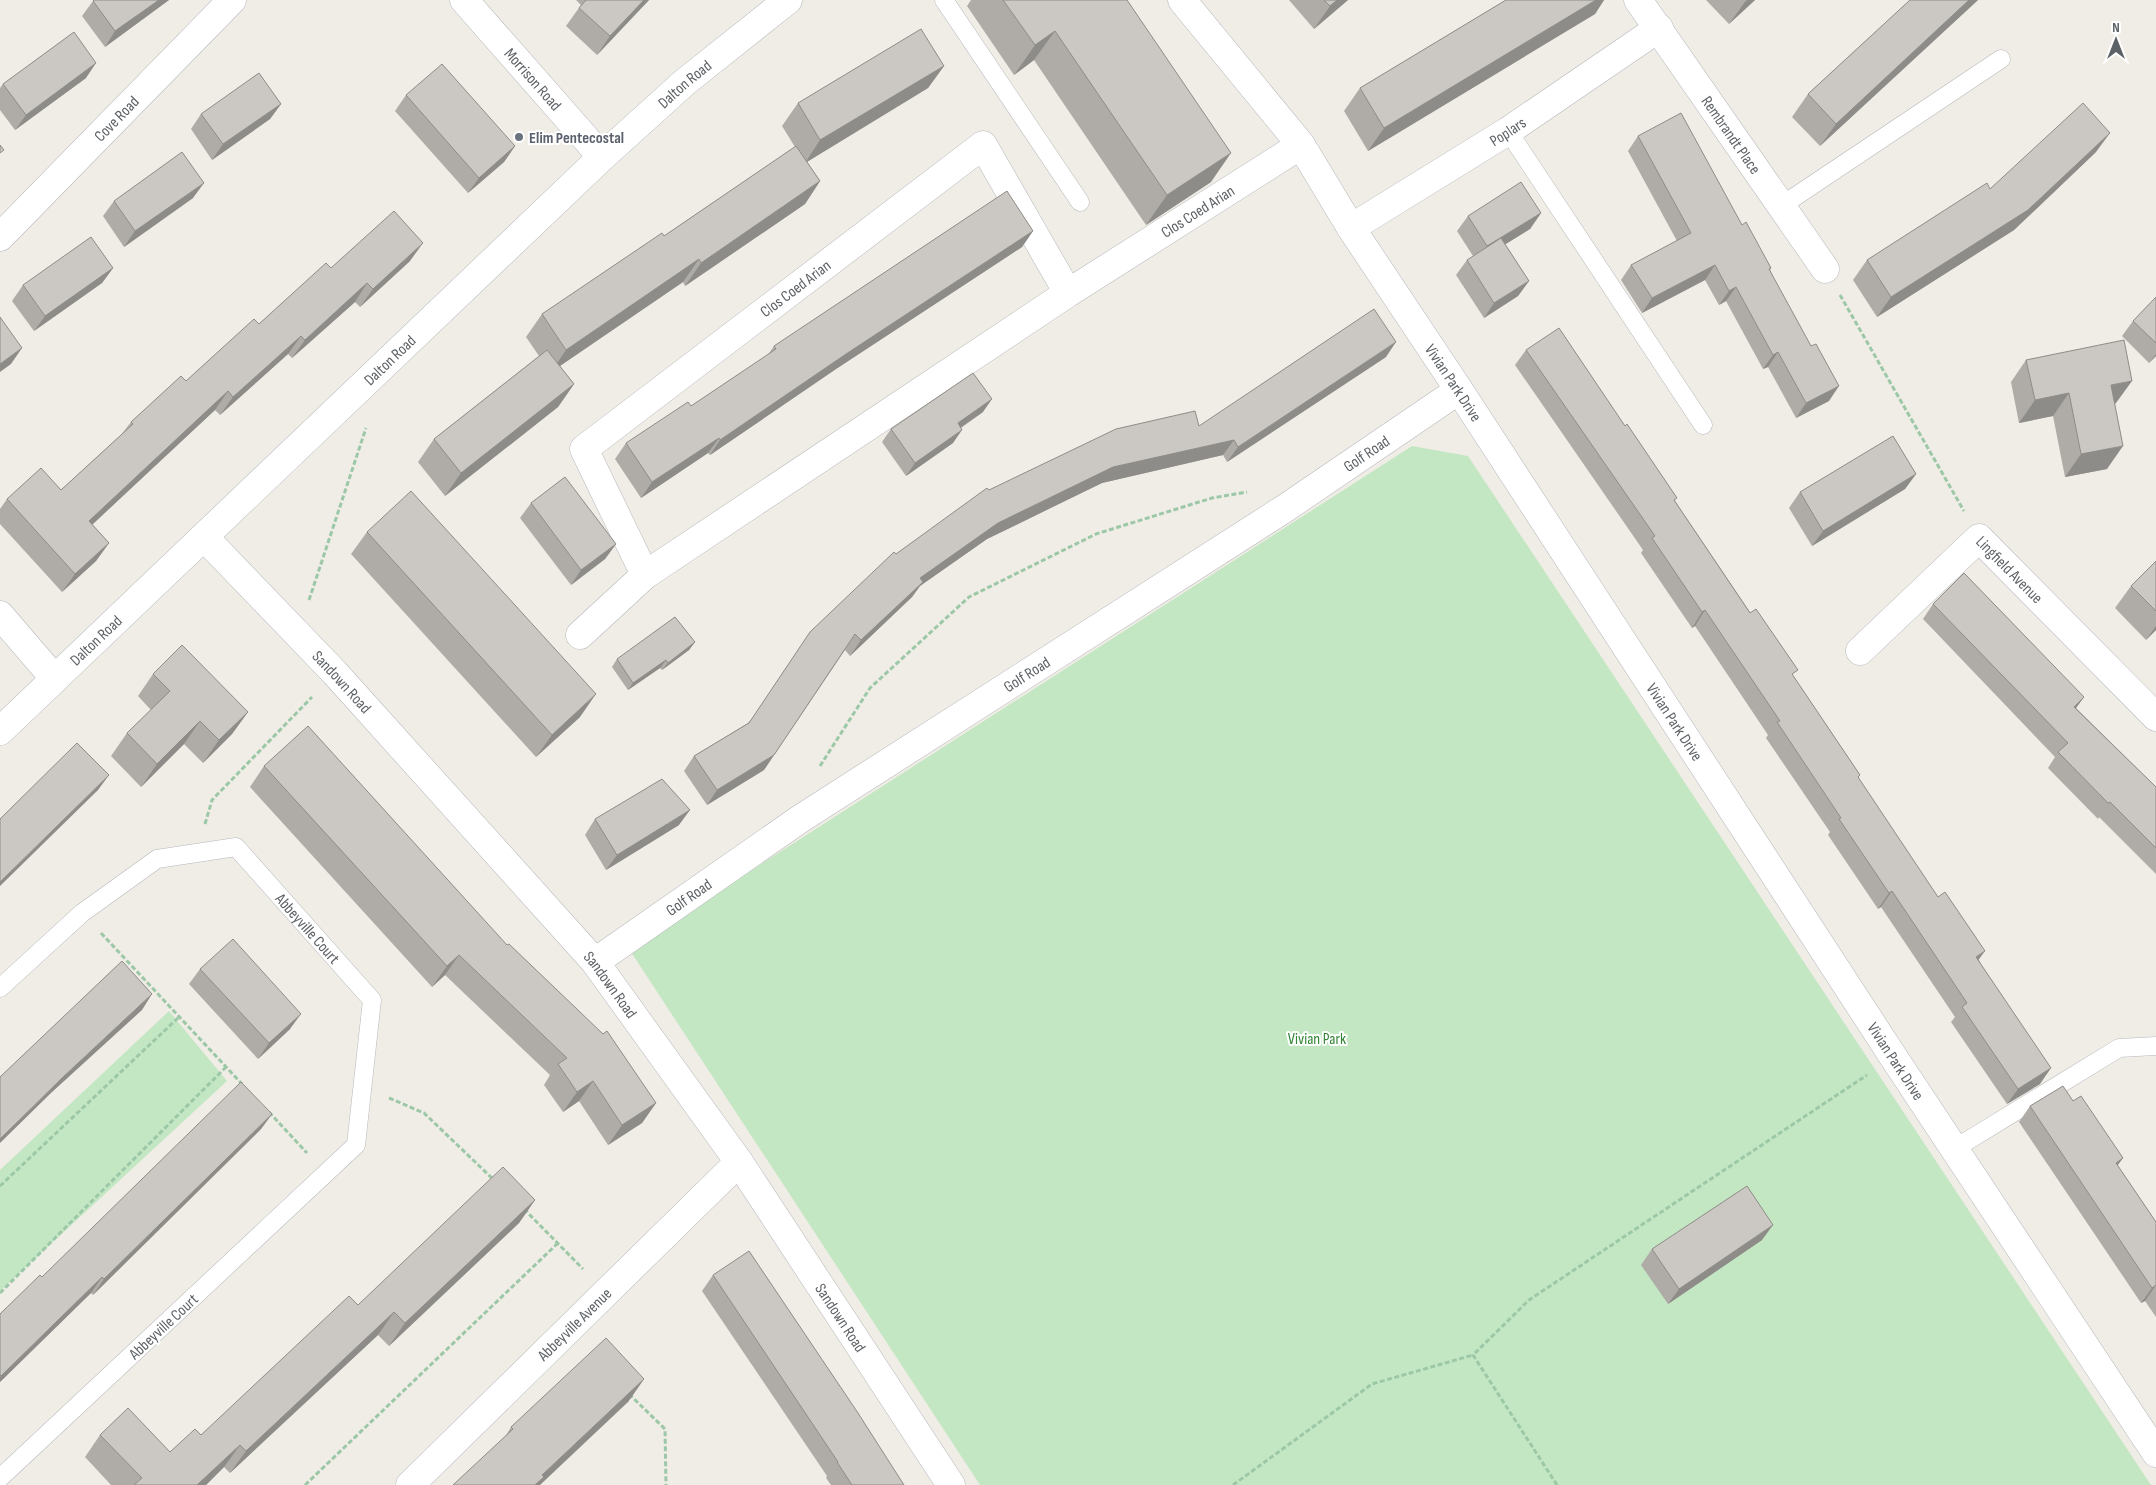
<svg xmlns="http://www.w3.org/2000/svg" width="2156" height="1485" font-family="'Sofia Sans Condensed',sans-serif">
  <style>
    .green { fill: #c4e7c3 }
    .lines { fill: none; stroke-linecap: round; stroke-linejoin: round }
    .lane-casing { stroke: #b6b8bc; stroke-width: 19 }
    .street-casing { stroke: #b6b8bc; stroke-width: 29 }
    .secondary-casing { stroke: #b7bbbf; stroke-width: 29 }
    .path { stroke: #9cc8a7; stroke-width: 3; stroke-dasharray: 5 2.5; stroke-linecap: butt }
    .lane { stroke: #fff; stroke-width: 18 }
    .street { stroke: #fff; stroke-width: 28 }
    .secondary { stroke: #fff; stroke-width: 28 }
    .wall { fill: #afaca8 }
    .shaded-wall { fill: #8e8c88 }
    .building { fill: #cbc8c3; stroke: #8e8c88 }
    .worship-dot { fill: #6b7280; stroke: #fff; stroke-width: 2 }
    .labels { text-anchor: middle; stroke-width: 4; stroke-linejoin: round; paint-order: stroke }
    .street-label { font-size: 16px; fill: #5d6266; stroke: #fff }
    .worship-label { font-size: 16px; font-weight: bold; fill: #5b616d; stroke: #fff; text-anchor: start }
    .park-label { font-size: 16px; fill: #358537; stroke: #fff }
  </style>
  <rect width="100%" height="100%" fill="#f0ede6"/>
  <!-- green -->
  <g class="green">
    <polygon points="1412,446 1468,456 2151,1485 980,1485 629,949"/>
    <polygon points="169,1011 227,1081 0,1291 0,1170"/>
  </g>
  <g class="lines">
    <defs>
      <g id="lane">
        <polyline points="944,0 1080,202"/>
        <polyline points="1508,131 1703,425"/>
        <polyline points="1781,206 2001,59"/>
        <path id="s1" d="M0,988L82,913L157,859L236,847L372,1000L356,1145L0,1478"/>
        <polyline points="1954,1149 2119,1048 2156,1046"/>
      </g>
      <g id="street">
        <path id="s2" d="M464,0L602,157"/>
        <path id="s3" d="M1182,0L1301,145L1351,228L1459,390L1894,1058L2156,1453"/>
        <path id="s4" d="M1638,0L1825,269"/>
        <path id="s5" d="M1351,228L1508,131L1659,28"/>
        <path id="s6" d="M0,237L232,0"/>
        <path id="s7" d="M1068,293L983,145L584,449L645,575L1068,293L1301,145"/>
        <path id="s8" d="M204,537L335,673L595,962L739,1162L951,1485"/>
        <polyline points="0,615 55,679"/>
        <polyline points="580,635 645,575"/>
        <path id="s9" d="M1860,651L1979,538L2156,717"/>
        <path id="s10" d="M595,962L800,819L1284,509L1459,390"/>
        <path id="s11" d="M410,1485L739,1162"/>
      </g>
      <g id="secondary">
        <path id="s12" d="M0,731L602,157L685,82L788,0"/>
      </g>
    </defs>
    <!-- lane casing -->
    <use href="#lane" class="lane-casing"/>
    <!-- street casing -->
    <use href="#street" class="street-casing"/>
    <!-- secondary casing -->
    <use href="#secondary" class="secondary-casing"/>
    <!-- path -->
    <g class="path">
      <polyline points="1840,295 1964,511"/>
      <polyline points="309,600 366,428"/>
      <polyline points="820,766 870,688 969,597 1096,534 1212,498 1247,492"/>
      <polyline points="205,824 212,800 312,697"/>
      <polyline points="101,933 242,1084"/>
      <polyline points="389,1098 424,1113 495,1181"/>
      <polyline points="269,1112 307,1153"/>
      <polyline points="0,1186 179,1017"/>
      <polyline points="524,1209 583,1269"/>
      <polyline points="0,1293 226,1067"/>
      <polyline points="629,1394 665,1429 666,1485"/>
      <polyline points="305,1485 558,1243"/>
      <polyline points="1233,1485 1372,1384 1473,1355"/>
      <polyline points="1557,1485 1473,1355 1529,1300 1867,1075"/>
    </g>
    <!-- lane -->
    <use href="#lane" class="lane"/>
    <!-- street -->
    <use href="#street" class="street"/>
    <!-- secondary -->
    <use href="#secondary" class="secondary"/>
  </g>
  <!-- wall -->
  <g class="wall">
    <polygon points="169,0 105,47 82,16 93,1"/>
    <polygon points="576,0 649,0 597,55 566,26 581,5"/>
    <polygon points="971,0 1127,0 1211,182 1146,225 1034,60 1014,75 967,6"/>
    <polygon points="1289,0 1348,0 1314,29"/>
    <polygon points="1506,0 1604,0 1595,14 1368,151 1344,111 1360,88"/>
    <polygon points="1706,0 1755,0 1729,24"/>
    <polygon points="1910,0 1978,0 1820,146 1792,117 1808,94"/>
    <polygon points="944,66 928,88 807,162 820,181 805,204 685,286 683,282 560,366 574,384 558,407 445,496 418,462 434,439 539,356 526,337 542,314 664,236 795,147 782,126 798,103"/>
    <polygon points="86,78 15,130 0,110 0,88 3,84"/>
    <polygon points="406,95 515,146 504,162 468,193 395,111"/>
    <polygon points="281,104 270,119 212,160 191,129 201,114"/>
    <polygon points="1638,136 1742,225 1771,268 1770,270 1829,401 1796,418 1768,367 1763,369 1726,301 1719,305 1705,280 1642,313 1621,280 1631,265 1677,241 1628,151"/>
    <polygon points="2096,152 2014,230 1877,317 1853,280 1867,260 1990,189"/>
    <polygon points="193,198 124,247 103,216 114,201"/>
    <polygon points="1541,213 1530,229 1505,244 1529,281 1518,296 1484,318 1456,275 1467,260 1473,256 1457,231 1468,216"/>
    <polygon points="1033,231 1022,247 836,369 710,455 708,453 641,498 615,459 626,443 691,406 767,356 774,346"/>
    <polygon points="410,261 360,307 355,302 292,358 288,354 220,415 215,410 92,524 109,543 96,561 62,592 0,524 0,509 7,499 61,490 121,435 131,422 186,381 331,268"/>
    <polygon points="113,268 102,283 34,331 12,301 23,285"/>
    <polygon points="2156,297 2156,356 2149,363 2122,336 2133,321"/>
    <polygon points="1526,350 1675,501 1860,775 1858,778 1979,960 2040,1084 2007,1104 1951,1022 1955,1017 1881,907 1878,909 1828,835 1830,832 1766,738 1768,735 1695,626 1692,628 1641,553 1643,550 1515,365"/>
    <polygon points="1386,357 1227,462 1223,455 1102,483 987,539 920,586 912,597 850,656 845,650 764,770 707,805 684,771 694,756 748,723 896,554 989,490 1199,426"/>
    <polygon points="2026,360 2116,403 2115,404 2107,469 2065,477 2053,416 2019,423 2011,382"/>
    <polygon points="983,412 961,428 953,443 906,476 882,442 891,429"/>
    <polygon points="1916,474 1905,489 1812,546 1789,508 1800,492"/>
    <polygon points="531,503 616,544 605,559 571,585 520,518"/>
    <polygon points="367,532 580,717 536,757 351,554"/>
    <polygon points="2156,561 2156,630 2146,640 2115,608 2131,586"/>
    <polygon points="1933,604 2084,697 2076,708 2156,787 2156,874 2099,817 2098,819 2048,768 2055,757 1923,619"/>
    <polygon points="695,642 689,650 662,670 660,668 628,690 612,667 617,659"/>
    <polygon points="153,674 248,712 232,734 203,763 184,744 141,787 111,756 127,733 151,710 138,696"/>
    <polygon points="264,766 507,945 656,1103 642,1123 608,1145 579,1101 563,1112 544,1085 550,1075 445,975 432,987 250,787"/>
    <polygon points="595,819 679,825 606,870 585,835"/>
    <polygon points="200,969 290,1029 258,1059 189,984"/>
    <polygon points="2073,1101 2123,1158 2117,1165 2156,1222 2156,1317 2145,1301 2141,1303 2019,1122 2030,1106"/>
    <polygon points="272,1114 261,1129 93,1295 91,1293 0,1382 0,1314 42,1277"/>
    <polygon points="535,1200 519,1223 389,1346 378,1335 230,1473 224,1467 206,1485 111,1485 85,1457 100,1435 170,1452 201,1435 358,1305"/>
    <polygon points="1762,1240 1668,1304 1641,1265 1652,1249"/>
    <polygon points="713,1275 904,1485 831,1485 826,1478 827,1476 702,1291"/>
    <polygon points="644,1379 628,1402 505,1437 511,1427"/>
  </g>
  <!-- shaded-wall -->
  <g class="shaded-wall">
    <polygon points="159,0 169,0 105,47 115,31"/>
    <polygon points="644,0 649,0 597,55 610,36"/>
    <polygon points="1337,0 1348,0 1314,29 1330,6"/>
    <polygon points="1596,0 1604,0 1595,14 1368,151 1384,128"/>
    <polygon points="1747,0 1755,0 1729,24 1745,2"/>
    <polygon points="1969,0 1978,0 1820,146 1836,124"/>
    <polygon points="1055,31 1034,60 1014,75 1035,45"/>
    <polygon points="96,63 86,78 15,130 26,115"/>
    <polygon points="944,66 928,88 805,163 820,140"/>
    <polygon points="281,104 270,119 212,160 223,144"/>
    <polygon points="2110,133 2096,152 2014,230 1877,317 1891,297"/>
    <polygon points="515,146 504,162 468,193 479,178"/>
    <polygon points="1231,153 1211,182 1146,225 1167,195"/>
    <polygon points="820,181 805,204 685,286 701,263"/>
    <polygon points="204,183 193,198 124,247 135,231"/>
    <polygon points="1541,213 1530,229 1477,262 1487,246"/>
    <polygon points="1033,231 1022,247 836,369 710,455 720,440 846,354"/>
    <polygon points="423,243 410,261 360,307 373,289"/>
    <polygon points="699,259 683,282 551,372 566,350"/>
    <polygon points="1715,265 1705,280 1642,313 1652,298"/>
    <polygon points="113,268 102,283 34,331 45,316"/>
    <polygon points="1529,281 1518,296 1484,318 1494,303"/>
    <polygon points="367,283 355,302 292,358 305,340"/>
    <polygon points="1736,287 1726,301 1719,305 1729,291"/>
    <polygon points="301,336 288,354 220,415 233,397"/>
    <polygon points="1396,342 1386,357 1227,462 1238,447"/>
    <polygon points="22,348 11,364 0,372 0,364"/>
    <polygon points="1778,352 1768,367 1763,369 1773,355"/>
    <polygon points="2156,354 2156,356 2149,363"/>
    <polygon points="2132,381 2116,403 2095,408 2111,385"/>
    <polygon points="574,384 558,407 445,496 461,473"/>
    <polygon points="1839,386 1829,401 1796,418 1806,403"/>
    <polygon points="228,391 215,410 77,539 89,521"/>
    <polygon points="2069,393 2053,416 2019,423 2035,400"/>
    <polygon points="992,399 983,412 948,436 958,423"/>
    <polygon points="962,430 953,443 906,476 915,463"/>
    <polygon points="719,438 708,453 641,498 652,482"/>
    <polygon points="1234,440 1223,455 1102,483 987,539 920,586 912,597 850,656 861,640 920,578 998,523 1113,467"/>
    <polygon points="2123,446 2107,469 2065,477 2081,454"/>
    <polygon points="1916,474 1905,489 1812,546 1823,531"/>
    <polygon points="109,543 96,561 62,592 75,574"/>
    <polygon points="616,544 605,559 571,585 581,570"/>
    <polygon points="1705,610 1695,626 1692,628 1702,612"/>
    <polygon points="2156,626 2156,630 2146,640"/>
    <polygon points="695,642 689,650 662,670 668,663"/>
    <polygon points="666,660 660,668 628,690 633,683"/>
    <polygon points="596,694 580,717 536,757 552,735"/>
    <polygon points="2084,697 2073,712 2074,707"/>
    <polygon points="248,712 232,734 203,763 219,740"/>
    <polygon points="200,721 184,744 141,787 157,764"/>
    <polygon points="774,755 764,770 707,805 717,790"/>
    <polygon points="109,775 98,790 0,886 0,882"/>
    <polygon points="690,810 679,825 606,870 617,855"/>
    <polygon points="1892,891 1881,907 1878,909 1889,893"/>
    <polygon points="1985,951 1974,966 1976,957"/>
    <polygon points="459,955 445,975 432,987 447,966"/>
    <polygon points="152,994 142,1010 51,1093 0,1143 0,1139 62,1078"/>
    <polygon points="301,1014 290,1029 258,1059 269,1043"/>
    <polygon points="2051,1068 2040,1084 2007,1104 2018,1089"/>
    <polygon points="593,1081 579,1101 563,1112 577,1092"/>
    <polygon points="656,1103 642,1123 608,1145 622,1125"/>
    <polygon points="272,1114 261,1129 93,1295 104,1279"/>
    <polygon points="2123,1158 2112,1173 2116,1163"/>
    <polygon points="535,1200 519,1223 389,1346 405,1323"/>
    <polygon points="1773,1225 1762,1240 1668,1304 1679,1289"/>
    <polygon points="102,1277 91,1293 0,1382 0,1377 1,1376"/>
    <polygon points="2156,1285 2145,1301 2141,1303 2152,1288"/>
    <polygon points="394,1312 378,1335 230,1473 246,1451"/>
    <polygon points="644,1379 628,1402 540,1485 535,1485 542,1475"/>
    <polygon points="240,1445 224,1467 206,1485 197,1485"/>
  </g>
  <!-- building -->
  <g class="building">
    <polygon points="94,0 159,0 115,31 93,1"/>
    <polygon points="586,0 644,0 610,36 579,8"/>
    <polygon points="1003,0 1127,0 1231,153 1167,195 1055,31 1035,45"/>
    <polygon points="1324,0 1337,0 1330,6"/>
    <polygon points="1506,0 1596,0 1384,128 1360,88"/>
    <polygon points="1910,0 1969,0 1836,124 1808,94"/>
    <polygon points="921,29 944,66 820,140 798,103"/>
    <polygon points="74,32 96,63 26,115 3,84"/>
    <polygon points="442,64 515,146 479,178 406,95"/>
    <polygon points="259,73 281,104 223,144 201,114"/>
    <polygon points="2083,103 2110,133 2028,210 1891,297 1867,260 1987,183 1990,189"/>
    <polygon points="1681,113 1742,225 1746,222 1771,268 1769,269 1811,346 1816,344 1839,386 1806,403 1778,352 1773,355 1736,287 1729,291 1715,265 1652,298 1631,265 1691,233 1638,136"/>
    <polygon points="0,145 4,150 0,153"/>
    <polygon points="796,146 820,181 701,263 699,259 566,350 542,314 662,233 664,236"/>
    <polygon points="182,152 204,183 135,231 114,201"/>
    <polygon points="1521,182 1541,213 1487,246 1468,216"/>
    <polygon points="1007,191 1033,231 846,354 720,440 719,438 652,482 626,443 688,402 691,406 776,349 774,346"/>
    <polygon points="394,211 423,243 373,289 367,283 305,340 301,336 233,397 228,391 89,521 109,543 75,574 7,499 41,468 61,490 133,424 131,422 181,376 186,381 254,319 259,324 326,263 331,268"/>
    <polygon points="91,237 113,268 45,316 23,285"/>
    <polygon points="1501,238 1529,281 1494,303 1467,260"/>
    <polygon points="2156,297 2156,343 2133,321"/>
    <polygon points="1374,309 1396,342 1238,447 1234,440 1113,467 998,523 920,578 923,582 861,640 855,634 774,755 717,790 694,756 749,723 810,632 894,552 896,554 987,488 989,490 1116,429 1195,411 1199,426"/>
    <polygon points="0,317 22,348 0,364"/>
    <polygon points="1559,328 1625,426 1627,424 1677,498 1674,500 1750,613 1756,609 1798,670 1792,674 1860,775 1858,777 1938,897 1945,892 1985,951 1976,957 2051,1068 2018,1089 1962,1007 1967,1003 1892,891 1889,893 1839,819 1841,818 1777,722 1780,721 1705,610 1702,612 1652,538 1655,536 1526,350"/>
    <polygon points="2124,340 2132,381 2111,385 2123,446 2081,454 2069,393 2035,400 2026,360"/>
    <polygon points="547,350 574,384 461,473 434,439"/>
    <polygon points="973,373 992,399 958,423 962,430 915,463 891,429"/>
    <polygon points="1893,436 1916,474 1823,531 1800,492"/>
    <polygon points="565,477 616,544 581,570 531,503"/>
    <polygon points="411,491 596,694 552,735 367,532"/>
    <polygon points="2156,561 2156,611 2131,586"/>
    <polygon points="1964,573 2084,697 2074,707 2156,787 2156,848 2110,802 2108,803 2058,752 2068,743 1933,604"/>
    <polygon points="675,617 695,642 668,663 666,660 633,683 617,659"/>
    <polygon points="182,645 248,712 219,740 200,721 157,764 127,733 170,691 153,674"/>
    <polygon points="308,726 507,945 509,944 603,1034 607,1031 656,1103 622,1125 593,1081 577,1092 558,1064 567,1058 459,955 447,966 264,766"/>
    <polygon points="77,743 109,775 0,882 0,819"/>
    <polygon points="662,779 690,810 617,855 595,819"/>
    <polygon points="233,939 301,1014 269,1043 200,969"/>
    <polygon points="122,961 152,994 62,1078 0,1139 0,1077"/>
    <polygon points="241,1082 272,1114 104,1279 102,1277 1,1376 0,1375 0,1314 40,1275 42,1277"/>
    <polygon points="2063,1086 2073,1101 2081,1096 2123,1158 2116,1163 2156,1222 2156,1285 2152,1288 2030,1106"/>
    <polygon points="503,1167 535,1200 405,1323 394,1312 246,1451 240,1445 197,1485 134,1485 142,1478 100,1435 128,1408 170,1452 195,1429 201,1435 349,1296 358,1305"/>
    <polygon points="1747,1186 1773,1225 1679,1289 1652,1249"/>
    <polygon points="749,1251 858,1413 904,1485 852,1485 837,1462 838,1462 713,1275"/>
    <polygon points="606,1338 644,1379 542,1475 544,1477 535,1485 453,1485 513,1429 511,1427"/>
  </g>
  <!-- markers -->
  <circle class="worship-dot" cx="519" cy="137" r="5"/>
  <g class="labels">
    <!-- street labels -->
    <g class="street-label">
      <text dy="6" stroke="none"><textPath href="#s2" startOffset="105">Morrison Road</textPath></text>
      <text dy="6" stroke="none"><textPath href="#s12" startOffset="942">Dalton Road</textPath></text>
      <text dy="6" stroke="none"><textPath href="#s6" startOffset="166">Cove Road</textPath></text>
      <text dy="6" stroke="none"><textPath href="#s5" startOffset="184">Poplars</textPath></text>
      <text dy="6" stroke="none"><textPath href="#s4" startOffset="164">Rembrandt Place</textPath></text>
      <text dy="6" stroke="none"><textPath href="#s7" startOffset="1474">Clos Coed Arian</textPath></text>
      <text transform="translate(795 288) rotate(-37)" y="6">Clos Coed Arian</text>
      <text dy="6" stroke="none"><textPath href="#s12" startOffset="538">Dalton Road</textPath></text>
      <text dy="6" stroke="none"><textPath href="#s3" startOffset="470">Vivian Park Drive</textPath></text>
      <text dy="6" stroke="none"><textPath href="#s10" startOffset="924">Golf Road</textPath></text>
      <text dy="6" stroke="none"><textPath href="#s9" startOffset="208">Lingfield Avenue</textPath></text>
      <text dy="6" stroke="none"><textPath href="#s12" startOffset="132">Dalton Road</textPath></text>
      <text dy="6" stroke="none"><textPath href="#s10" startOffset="519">Golf Road</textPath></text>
      <text dy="6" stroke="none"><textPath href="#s8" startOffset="200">Sandown Road</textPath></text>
      <text dy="6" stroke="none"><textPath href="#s3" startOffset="875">Vivian Park Drive</textPath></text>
      <text dy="6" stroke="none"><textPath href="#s10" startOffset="114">Golf Road</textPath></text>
      <text dy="6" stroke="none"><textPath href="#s1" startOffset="392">Abbeyville Court</textPath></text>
      <text dy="6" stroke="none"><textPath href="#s8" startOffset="605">Sandown Road</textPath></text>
      <text dy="6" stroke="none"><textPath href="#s3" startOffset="1280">Vivian Park Drive</textPath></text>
      <text dy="6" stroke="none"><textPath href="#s8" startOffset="1010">Sandown Road</textPath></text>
      <text dy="6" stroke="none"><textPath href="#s11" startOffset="230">Abbeyville Avenue</textPath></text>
      <text transform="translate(163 1326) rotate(-43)" y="6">Abbeyville Court</text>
    </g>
    <!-- worship labels -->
    <g class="worship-label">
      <text x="529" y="143">Elim Pentecostal</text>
    </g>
    <!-- park labels -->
    <g class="park-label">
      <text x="1317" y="1044">Vivian Park</text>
    </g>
  </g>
  <!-- north arrow -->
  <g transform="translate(2116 40)" stroke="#ffffff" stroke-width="4" paint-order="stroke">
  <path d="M0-4L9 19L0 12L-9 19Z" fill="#5d6266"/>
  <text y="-8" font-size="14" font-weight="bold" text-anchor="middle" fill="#5d6266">N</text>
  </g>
</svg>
